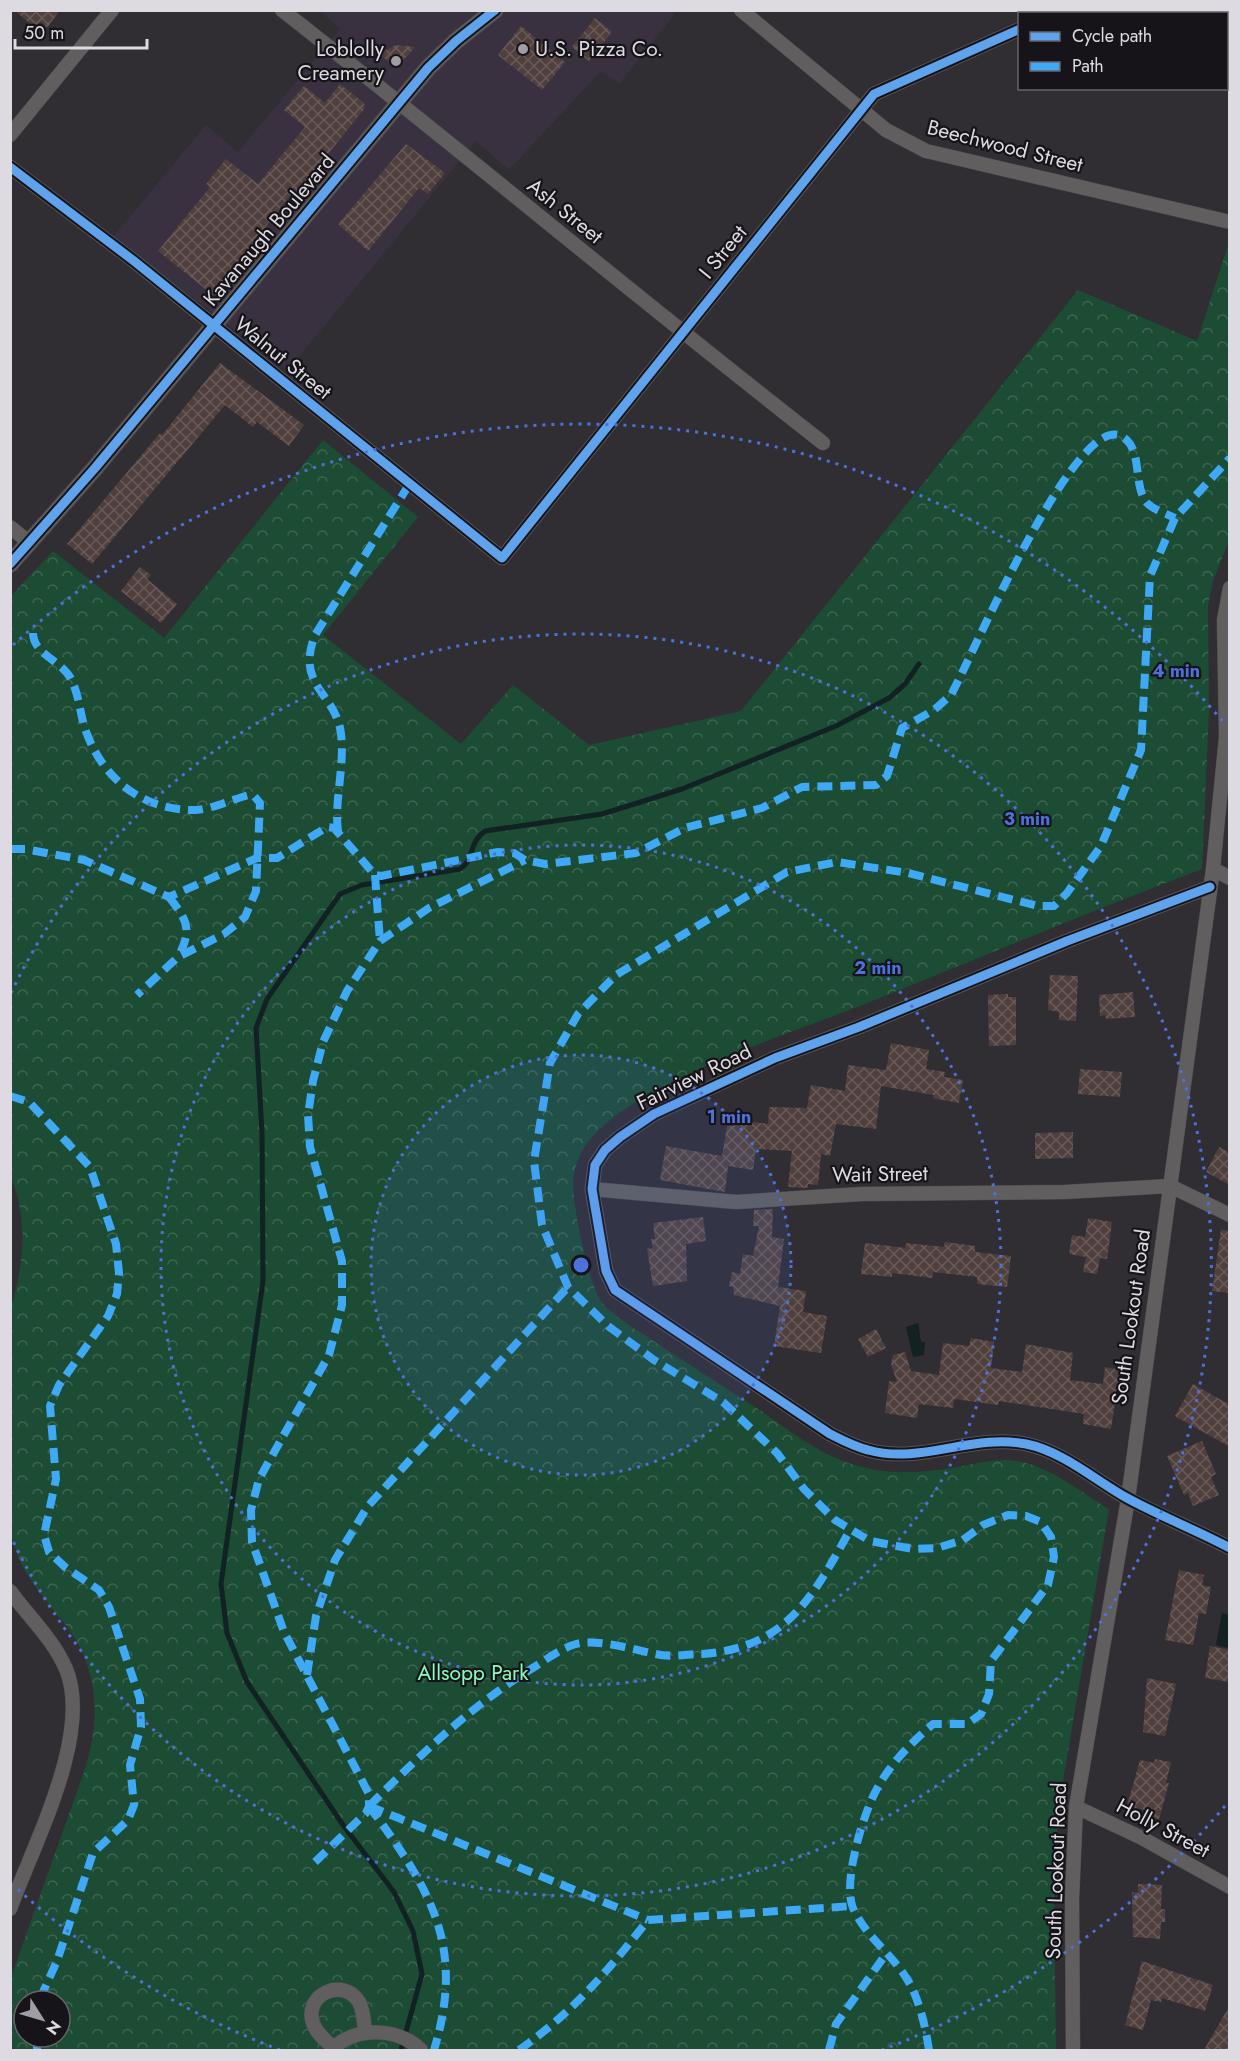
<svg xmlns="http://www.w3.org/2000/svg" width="1240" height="2061" font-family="Jost,sans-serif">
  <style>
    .built { fill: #393140 }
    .forest { fill: url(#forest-crowns); fill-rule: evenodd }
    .water { fill: #122122 }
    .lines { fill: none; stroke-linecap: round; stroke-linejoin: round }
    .stream { stroke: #122122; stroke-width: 5 }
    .building { fill: url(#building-cross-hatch) }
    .minor-casing { stroke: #4c4a4e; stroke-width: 15 }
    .tertiary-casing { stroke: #4c4a4e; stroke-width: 18 }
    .minor { stroke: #605e5e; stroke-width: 14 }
    .tertiary { stroke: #605e5e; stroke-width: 16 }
    .quiet { stroke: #3fa9f5; stroke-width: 8; stroke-dasharray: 15 8; stroke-linecap: butt }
    .cycleway-casing { stroke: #171419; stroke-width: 13 }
    .cycleway { stroke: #60a3ed; stroke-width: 9 }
    .ring { fill: none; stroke: #4d71da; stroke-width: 3; stroke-dasharray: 3 6 }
    .poi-dot { fill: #a19da4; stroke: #171419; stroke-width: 2 }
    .labels { text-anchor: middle; stroke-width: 4.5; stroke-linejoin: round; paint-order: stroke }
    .poi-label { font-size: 21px; fill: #dedae1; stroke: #171419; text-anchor: end }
    .street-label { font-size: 21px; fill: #dedae1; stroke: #171419 }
    .park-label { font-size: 21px; fill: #85feba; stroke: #171419 }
    .centre { fill: #4d71da; stroke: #171419; stroke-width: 3 }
    .ring-label { font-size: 18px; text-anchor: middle; font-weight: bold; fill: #4d71da; stroke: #171419; stroke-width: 4.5; stroke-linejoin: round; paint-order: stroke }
  </style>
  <defs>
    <pattern id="forest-crowns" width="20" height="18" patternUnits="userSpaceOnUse" patternTransform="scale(1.5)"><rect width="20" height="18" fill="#1c4c34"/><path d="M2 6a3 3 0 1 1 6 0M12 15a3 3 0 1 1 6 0" fill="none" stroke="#3d6551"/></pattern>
    <pattern id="building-cross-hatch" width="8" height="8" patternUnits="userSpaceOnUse" patternTransform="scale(1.5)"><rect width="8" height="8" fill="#50403d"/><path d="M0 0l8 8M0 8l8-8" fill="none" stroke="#695b59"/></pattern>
  </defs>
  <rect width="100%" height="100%" fill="#302d33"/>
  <!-- built -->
  <polygon class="built" points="320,11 677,11 619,84 601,71 509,170 476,141 288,370 113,237 206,125 238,152 340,29"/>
  <!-- forest -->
  <path class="forest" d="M1229,242L1230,538L1213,581L1208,606L1209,711L1202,869C1091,911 982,957 872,1001C800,1031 625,1083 584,1148C578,1157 574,1170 573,1181C572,1203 589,1289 603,1304C617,1319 637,1330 655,1342C684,1361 714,1381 744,1400C772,1417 798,1439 827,1454C871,1476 911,1475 958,1467C979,1463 1000,1457 1022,1462C1053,1469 1082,1493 1109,1509L1059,1804L1054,1899L1056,2050H11V1977L85,1769C101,1718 99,1668 65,1624C42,1595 19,1572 11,1534L10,1310C24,1266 29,1218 10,1176V597L53,551L164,638L323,440L418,517L323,635L461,744L513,685L589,745L741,711L1078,290L1197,341ZM24,2001H60V2037H24Z"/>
  <!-- water -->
  <g class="water">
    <polygon points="918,1323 921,1342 925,1342 924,1355 913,1357 906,1327"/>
    <polygon points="1222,1613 1229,1615 1229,1648 1216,1645"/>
  </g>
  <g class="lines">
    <!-- stream -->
    <path class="stream" d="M401,2050L422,1974L413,1931L394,1892L343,1825L247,1682L227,1633L221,1584L263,1281L262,1133L256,1028L267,999L340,894L362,885L460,869C476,859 467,844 485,831L602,814L682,789L836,726L889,698L905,684L919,664"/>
  </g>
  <!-- building -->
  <g class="building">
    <polygon points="14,10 60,10 47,28 41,22 35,28"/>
    <polygon points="595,18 612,32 589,61 572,47"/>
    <polygon points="521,26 565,62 542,90 498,55"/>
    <polygon points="396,45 415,47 397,68 379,54"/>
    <polygon points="340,84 364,103 365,108 295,195 292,193 213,295 158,251 210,187 206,184 226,159 258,184 305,127 284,110 304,86 325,103"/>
    <polygon points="406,144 445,173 428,194 419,188 368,251 338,224"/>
    <polygon points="220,363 304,425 289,446 257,422 253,427 225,405 92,564 67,544 160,433 162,435"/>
    <polygon points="140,567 151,575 147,579 177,604 161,623 121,591"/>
    <polygon points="1050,975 1078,976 1076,1021 1059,1020 1059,1012 1048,1010"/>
    <polygon points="1133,992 1135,1017 1106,1019 1105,1015 1100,1016 1099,995"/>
    <polygon points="1008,994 1008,997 1016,997 1016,1045 989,1046 988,995"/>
    <polygon points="891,1043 929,1050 926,1069 945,1072 944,1077 963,1080 959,1103 933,1098 934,1095 881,1086 876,1129 836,1124 830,1156 821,1154 818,1185 808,1184 808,1188 788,1187 792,1151 756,1149 753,1170 728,1166 725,1192 660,1180 666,1146 722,1156 727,1126 732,1126 734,1119 768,1124 769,1107 807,1108 811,1085 845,1091 848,1065 886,1070"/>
    <polygon points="1080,1069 1122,1072 1120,1097 1078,1094"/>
    <polygon points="1073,1132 1073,1158 1035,1159 1035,1133"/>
    <polygon points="1219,1147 1230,1153 1230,1185 1206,1172"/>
    <polygon points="773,1209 772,1237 784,1239 778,1287 806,1291 803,1312 827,1316 821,1353 774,1346 780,1306 734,1295 733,1287 729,1286 732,1272 740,1274 743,1254 753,1256 759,1226 753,1226 754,1210"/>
    <polygon points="703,1217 706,1241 686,1244 687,1281 653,1286 647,1249 653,1248 651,1239 655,1239 653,1223"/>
    <polygon points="1088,1218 1112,1222 1107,1259 1100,1258 1097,1274 1083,1272 1086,1257 1069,1254 1072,1235 1085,1237"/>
    <polygon points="1221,1230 1230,1231 1230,1293 1212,1291"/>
    <polygon points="945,1242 975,1246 975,1252 1011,1256 1007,1287 977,1284 977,1277 933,1272 932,1278 892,1273 892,1277 861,1274 865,1243 905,1248 906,1243 944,1247"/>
    <polygon points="876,1329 886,1348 868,1357 858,1339"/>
    <polygon points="971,1338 994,1342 991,1368 1022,1372 1026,1344 1073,1353 1070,1380 1103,1384 1105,1367 1123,1370 1120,1390 1117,1389 1111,1429 1083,1424 1084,1414 999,1401 998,1405 954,1399 953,1408 919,1404 917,1418 885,1413 889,1381 897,1382 891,1364 893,1355 905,1352 911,1371 939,1375 943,1343 969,1346"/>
    <polygon points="1193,1384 1230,1405 1230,1447 1175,1416"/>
    <polygon points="1202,1441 1216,1474 1211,1477 1219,1495 1193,1506 1188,1493 1184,1495 1167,1456"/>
    <polygon points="1179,1570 1204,1575 1202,1585 1211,1587 1206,1614 1199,1613 1193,1645 1165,1640"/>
    <polygon points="1210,1646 1230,1650 1230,1682 1205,1678"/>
    <polygon points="1147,1678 1176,1684 1165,1736 1143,1732"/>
    <polygon points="1155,1759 1171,1762 1166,1783 1169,1783 1159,1819 1143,1816 1145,1810 1127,1806 1140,1760 1154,1763"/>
    <polygon points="1138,1884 1162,1885 1161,1909 1165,1909 1165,1922 1161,1922 1160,1939 1133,1937 1132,1892 1138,1893"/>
    <polygon points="1142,1961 1213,1985 1205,2011 1162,1998 1161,2002 1151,2000 1143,2030 1125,2025"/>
    <polygon points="1230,2005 1230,2050 1204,2050"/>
  </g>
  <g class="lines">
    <defs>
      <g id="minor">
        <path d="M282,10C465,153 641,301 823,443"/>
        <polyline points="741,10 886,130 926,151 1230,222"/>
        <polyline points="1195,10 1199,14"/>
        <polyline points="1053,14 1060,10"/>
        <polyline points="1226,36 1230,39"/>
        <polyline points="10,135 112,10"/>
        <polyline points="10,167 134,261 502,558 874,94 1020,29"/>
        <polyline points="10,527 30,543"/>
        <polyline points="1213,869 1230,878"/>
        <path d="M1210,887L1067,941L859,1027L775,1058L654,1114L620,1137L605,1150L595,1165L592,1189L606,1271L615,1290L830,1434C842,1440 855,1447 868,1450C921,1465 973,1433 1026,1444C1062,1451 1095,1480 1127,1498C1160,1516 1196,1530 1230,1548"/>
        <polyline points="592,1189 736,1202 862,1194 1065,1192 1170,1186 1230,1215"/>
        <path d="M10,1591C29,1617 53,1639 66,1669C93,1734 33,1845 10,1909"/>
        <polyline points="1076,1807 1140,1837 1230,1887"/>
        <path d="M334,2048C326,2041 316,2033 313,2023C303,1995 343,1976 359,2002C364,2011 364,2023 365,2033"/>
        <path d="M331,2050C356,2026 397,2027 421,2050"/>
        <polyline points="1073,2050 1072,1899 1076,1807 1128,1499 1213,869 1226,737 1224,620 1230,588"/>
      </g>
      <polyline id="tertiary" points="10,564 95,468 428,68 456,41 495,10"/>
    </defs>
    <!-- minor casing -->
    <use href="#minor" class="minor-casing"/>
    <!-- tertiary casing -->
    <use href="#tertiary" class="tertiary-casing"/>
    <!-- minor -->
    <use href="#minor" class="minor"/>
    <!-- tertiary -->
    <use href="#tertiary" class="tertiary"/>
    <!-- quiet -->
    <g class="quiet">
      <path d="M33,633C33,655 64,661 72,681C80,698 80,717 87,734C105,781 144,811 196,810C212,809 233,799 249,795L254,796L260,803L256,891L245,917L224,934L178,957L137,995"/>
      <path d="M338,832C334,800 345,767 341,734C336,692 295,687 315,635L410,483"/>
      <path d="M10,849H25L84,860L169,897L257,858H277L327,827L334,828L375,875L381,876L498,852L514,853L525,860L545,864L636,853L685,828L762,808L802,787L876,785L887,776L902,728L934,710L951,695C971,659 1075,413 1121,436C1144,448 1132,485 1147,503C1154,510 1167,514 1175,518"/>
      <polyline points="375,875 380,941"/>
      <path d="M169,897C187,920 193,929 178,957"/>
      <polyline points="10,1096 29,1102 90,1167 116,1244 119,1273 117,1294 108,1316 59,1385 50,1406 56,1479 44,1535 49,1552 65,1567 99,1590 109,1607 140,1699 141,1727 130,1765 134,1805 128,1820 93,1853 57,1961 39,2001"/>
      <polyline points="307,1675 316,1616 335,1560 368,1506 568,1287"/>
      <path d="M369,1806C423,1753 470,1706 536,1666C548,1658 562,1648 576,1644C598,1638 638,1651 661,1655C674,1657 689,1654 702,1654C786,1648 813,1597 850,1530"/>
      <polyline points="369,1806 648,1920"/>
      <path d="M369,1806C430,1889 466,1945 434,2050"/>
      <polyline points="315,1862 366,1813 369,1806 369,1794 284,1632 252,1542 251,1510 259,1479 329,1355 342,1305 342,1261 310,1147 308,1115 313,1081 323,1042 347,991 380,941 429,908 525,860"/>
      <polyline points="37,2037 37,2050"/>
      <path d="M519,2050C573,2012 607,1972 648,1920L852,1906"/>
      <polyline points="829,2050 836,2024 886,1954"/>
      <path d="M929,2050C925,2025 919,1995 903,1973C887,1950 865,1935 853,1908C842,1882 864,1810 879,1785C893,1761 912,1742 933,1724H967L981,1714L989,1694L991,1661L1048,1585L1054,1557L1051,1537L1041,1522L1026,1516L1008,1515L983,1525L963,1540L937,1548L913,1549L870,1541L835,1520L804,1489L777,1453L723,1402L654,1360L608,1326L568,1287L542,1225L534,1161L550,1063L578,1014L616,975L787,872L837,862L908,873L1038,906H1054L1067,893L1101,846L1141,750L1150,576L1175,518L1230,458"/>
    </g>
    <defs>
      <g id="cycleway">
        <polyline points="10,167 134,261 502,558 874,94 1020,29"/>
        <polyline points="10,564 95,468 428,68 456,41 495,10"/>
        <path d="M1210,887L1067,941L859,1027L775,1058L654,1114L620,1137L605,1150L595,1165L592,1189L606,1271L615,1290L830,1434C842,1440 855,1447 868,1450C921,1465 973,1433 1026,1444C1062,1451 1095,1480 1127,1498C1160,1516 1196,1530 1230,1548"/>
      </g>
    </defs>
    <!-- cycleway casing -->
    <use href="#cycleway" class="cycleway-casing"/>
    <!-- cycleway -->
    <use href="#cycleway" class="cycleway"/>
  </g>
  <!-- distance rings -->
  <circle cx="581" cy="1265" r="210" fill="#4d71da" fill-opacity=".12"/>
  <g class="ring">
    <circle cx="581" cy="1265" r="210"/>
    <circle cx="581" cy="1265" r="420"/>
    <path d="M11 993A631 631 0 1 1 11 1537"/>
    <path d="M1225 1806A841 841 0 0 1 882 2050M280 2050A841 841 0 0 1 13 1885M13 645A841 841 0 0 1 1225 724"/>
  </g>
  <!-- markers -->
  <g class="poi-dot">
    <circle cx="523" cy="49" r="6"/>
    <circle cx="396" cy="61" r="6"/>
  </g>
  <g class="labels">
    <!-- poi labels -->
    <g class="poi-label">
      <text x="384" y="56">Loblolly<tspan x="384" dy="24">Creamery</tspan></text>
      <text x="535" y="56" text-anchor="start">U.S. Pizza Co.</text>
    </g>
    <!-- street labels -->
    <g class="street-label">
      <text transform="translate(1005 146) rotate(14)" y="7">Beechwood Street</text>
      <text transform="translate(565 211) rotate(39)" y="7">Ash Street</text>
      <text transform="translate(269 230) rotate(-50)" y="7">Kavanaugh Boulevard</text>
      <text transform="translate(723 252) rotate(-51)" y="7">I Street</text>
      <text transform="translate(283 358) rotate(39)" y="7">Walnut Street</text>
      <text transform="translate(694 1077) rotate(-26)" y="7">Fairview Road</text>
      <text transform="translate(880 1174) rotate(-1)" y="7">Wait Street</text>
      <text transform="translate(1131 1317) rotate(-82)" y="7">South Lookout Road</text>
      <text transform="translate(1163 1828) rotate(28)" y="7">Holly Street</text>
      <text transform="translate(1056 1871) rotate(-88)" y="7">South Lookout Road</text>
    </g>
    <!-- park labels -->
    <g class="park-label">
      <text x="473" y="1680">Allsopp Park</text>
    </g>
  </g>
  <circle cx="581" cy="1265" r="9" class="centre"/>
  <g class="ring-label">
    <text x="1176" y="677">4 min</text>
    <text x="1027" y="825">3 min</text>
    <text x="878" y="974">2 min</text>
    <text x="729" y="1123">1 min</text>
  </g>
  <!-- border -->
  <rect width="1240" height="2061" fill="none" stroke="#dedae1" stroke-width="24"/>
  <!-- legend -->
  <rect x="1018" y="12" width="210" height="78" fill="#171419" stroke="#676369" stroke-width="1.5"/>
  <rect x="1030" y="32" width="30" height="9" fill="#60a3ed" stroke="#676369" stroke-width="1.5"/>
  <text x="1072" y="42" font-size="18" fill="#dedae1">Cycle path</text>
  <rect x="1030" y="62" width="30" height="9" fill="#3fa9f5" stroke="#676369" stroke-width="1.5"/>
  <text x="1072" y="72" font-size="18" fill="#dedae1">Path</text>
  <!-- north arrow -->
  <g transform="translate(42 2019) rotate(127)"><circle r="28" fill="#171419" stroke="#676369" stroke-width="1.5"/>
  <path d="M0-4.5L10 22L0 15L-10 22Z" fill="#a19da4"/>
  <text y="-9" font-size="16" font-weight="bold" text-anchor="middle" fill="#dedae1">N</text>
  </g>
  <!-- scale -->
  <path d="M15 39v9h132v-9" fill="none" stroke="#dedae1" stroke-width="3"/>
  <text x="24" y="39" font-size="18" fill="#dedae1" stroke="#171419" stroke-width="4.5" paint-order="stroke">50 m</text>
</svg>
